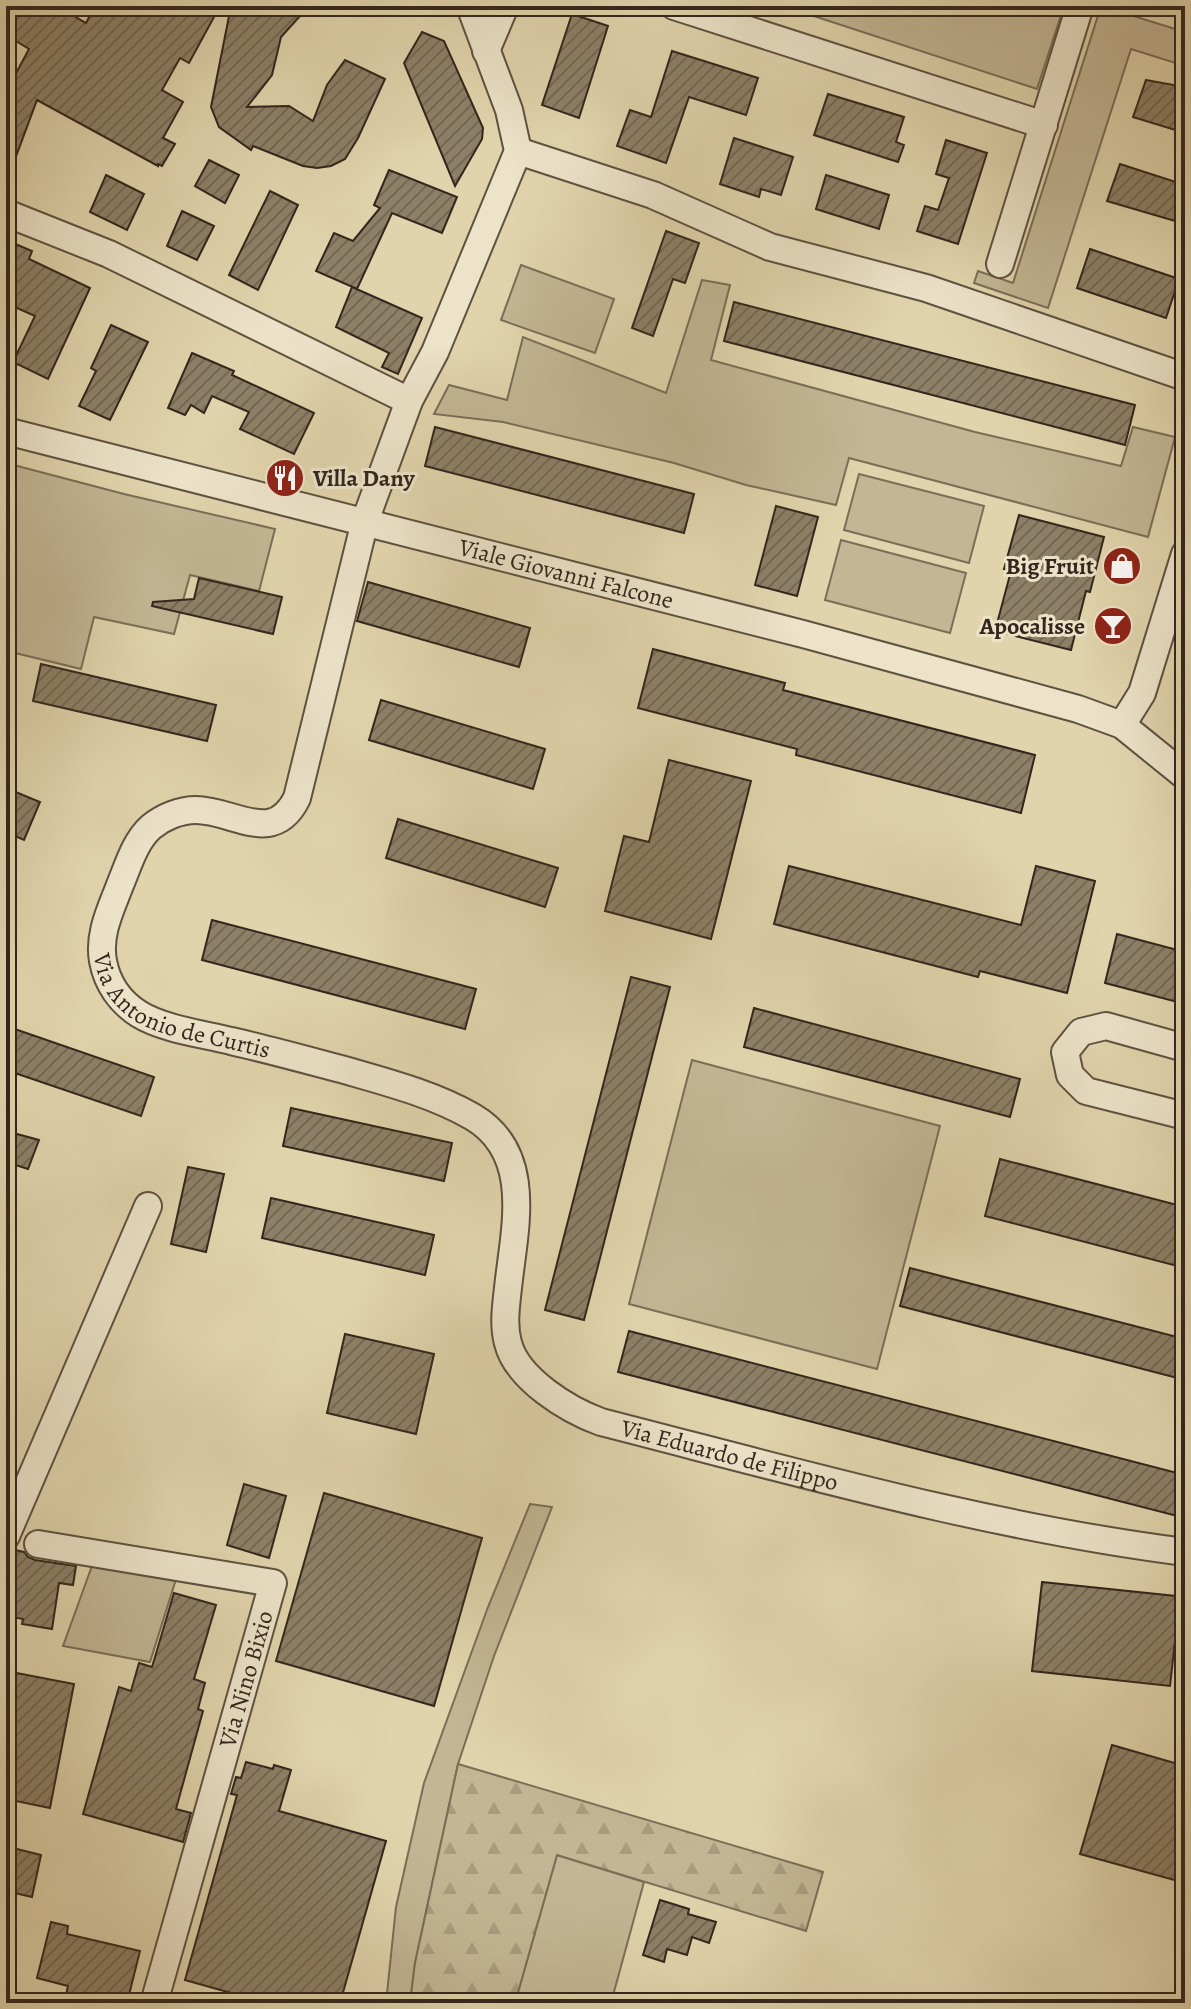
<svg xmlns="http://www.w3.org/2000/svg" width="1191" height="2009" font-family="Alegreya,serif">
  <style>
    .green { fill: #c3b694; stroke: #7b6e58; stroke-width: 2 }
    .forest { fill: url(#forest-firs); stroke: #7b6e58; stroke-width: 2 }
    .building { fill: url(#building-hatch); stroke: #33261d; stroke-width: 2 }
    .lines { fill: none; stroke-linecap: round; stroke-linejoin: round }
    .street-casing { stroke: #5e5241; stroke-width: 30 }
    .street { stroke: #ece3c9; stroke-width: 26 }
    .labels { text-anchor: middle; stroke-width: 6; stroke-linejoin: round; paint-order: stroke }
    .poi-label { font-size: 24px; font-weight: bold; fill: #33261d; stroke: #ece3c9; text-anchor: end }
    .street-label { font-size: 24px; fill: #33261d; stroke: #ece3c9 }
  </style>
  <defs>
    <pattern id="forest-firs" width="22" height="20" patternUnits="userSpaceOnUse" patternTransform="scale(2)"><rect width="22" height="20" fill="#c3b694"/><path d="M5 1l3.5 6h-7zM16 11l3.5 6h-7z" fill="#a89c7f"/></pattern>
    <pattern id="building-hatch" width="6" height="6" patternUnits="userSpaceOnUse" patternTransform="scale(2)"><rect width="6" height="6" fill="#8d8067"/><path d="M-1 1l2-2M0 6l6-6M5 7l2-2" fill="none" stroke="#746954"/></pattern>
  </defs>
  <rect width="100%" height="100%" fill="#e1d4ac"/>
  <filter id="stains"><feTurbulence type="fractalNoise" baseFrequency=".0025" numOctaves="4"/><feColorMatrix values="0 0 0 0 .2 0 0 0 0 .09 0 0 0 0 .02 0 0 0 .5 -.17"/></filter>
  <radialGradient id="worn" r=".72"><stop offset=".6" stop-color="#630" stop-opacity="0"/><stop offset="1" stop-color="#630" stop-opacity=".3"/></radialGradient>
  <!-- green -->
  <g class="green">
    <polygon points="783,6 1064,6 1037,89"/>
    <polygon points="1101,6 1185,32 1185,66 1131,49 1048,308 974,283 978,271 1013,283"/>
    <polygon points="521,265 614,299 595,353 501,320"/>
    <polygon points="702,280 730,285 711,360 975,432 1121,466 1133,427 1175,437 1148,537 849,458 836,505 746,485 674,463 503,422 434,414 449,385 507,400 523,337 666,393"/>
    <polygon points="6,463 124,494 275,529 259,591 190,575 174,634 94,617 81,669 11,652 6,671"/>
    <polygon points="859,474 984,506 969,563 844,530"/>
    <polygon points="841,540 966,573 950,633 825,600"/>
    <polygon points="692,1060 940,1126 877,1369 629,1304"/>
    <polygon points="530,1504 552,1507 494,1656 458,1764 415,1963 410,2003 386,2003 396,1907 424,1783 488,1607"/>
    <polygon points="93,1563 177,1576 150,1662 63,1646"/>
    <polygon points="557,1855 644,1882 611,2003 515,2003"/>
  </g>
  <!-- forest -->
  <polygon class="forest" points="458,1764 823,1872 806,1931 557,1855 515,2003 410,2003 415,1963"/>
  <!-- building -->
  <g class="building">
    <polygon points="10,6 57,6 86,23 95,6 220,6 189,63 180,58 162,90 183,102 163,138 175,144 162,166 158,164 158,166 37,100 8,178 6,177 6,92 29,49 6,35 6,13"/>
    <polygon points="231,6 309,6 281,37 272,75 247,107 289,106 313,121 327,85 345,60 385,79 358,138 345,159 331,166 317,168 303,166 253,146 251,150 219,127 211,107"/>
    <polygon points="572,14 608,26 579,118 542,105"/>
    <polygon points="422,32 444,41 483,128 482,139 455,186 404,63"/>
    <polygon points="672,51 758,78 746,115 689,97 666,163 617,146 630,110 651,117"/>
    <polygon points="1146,80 1185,87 1185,133 1133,117"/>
    <polygon points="828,94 904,117 896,142 904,145 898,162 814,135"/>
    <polygon points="734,138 793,157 781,195 761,189 759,197 720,184"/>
    <polygon points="946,140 987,153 958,244 917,231 925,206 938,210 949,178 936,174"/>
    <polygon points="209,160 239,175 225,203 195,186"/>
    <polygon points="1120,164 1185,185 1185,224 1107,201"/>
    <polygon points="389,170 457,197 442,233 392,213 357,289 316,271 334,233 353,241 380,208 374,205"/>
    <polygon points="106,175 144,194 127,230 90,212"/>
    <polygon points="826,175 889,195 879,229 816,209"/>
    <polygon points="270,191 298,205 258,290 229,275"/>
    <polygon points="182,211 214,226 197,260 167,246"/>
    <polygon points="666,231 699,243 685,283 673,279 653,336 632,328"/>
    <polygon points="6,240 32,251 29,259 90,288 48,379 13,362 35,316 6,303"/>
    <polygon points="1090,249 1179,279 1166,318 1077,288"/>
    <polygon points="352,287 422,318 398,374 382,367 389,353 336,327"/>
    <polygon points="734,302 1135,405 1125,445 724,341"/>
    <polygon points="111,325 148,342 110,420 79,406 96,371 91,368"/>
    <polygon points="192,353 234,371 232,375 314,413 294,454 240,429 249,412 212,396 204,413 191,405 185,415 168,408"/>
    <polygon points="435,427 694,494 684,533 425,466"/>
    <polygon points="776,506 818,517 797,596 755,585"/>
    <polygon points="1019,515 1104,537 1090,592 1086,591 1071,650 995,631 1011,571 1004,569"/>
    <polygon points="199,578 282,597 273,634 152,606 153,602 194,599"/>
    <polygon points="368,582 530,628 519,667 357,621"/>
    <polygon points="653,649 785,683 783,690 1035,755 1021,813 796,755 797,749 638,708"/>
    <polygon points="41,664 216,705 207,741 33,701"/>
    <polygon points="381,700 545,749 533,789 369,740"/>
    <polygon points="669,760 751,781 711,939 605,911 624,836 649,842"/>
    <polygon points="6,788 40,802 24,840 6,832"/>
    <polygon points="398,819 558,868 545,907 386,858"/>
    <polygon points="789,866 1021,925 1036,866 1095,881 1067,993 980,971 978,977 774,924"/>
    <polygon points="212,920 476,989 465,1029 202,960"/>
    <polygon points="1117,934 1185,952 1185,1004 1105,983"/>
    <polygon points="631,977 670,987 584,1320 545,1310"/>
    <polygon points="754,1008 1020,1079 1010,1117 744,1047"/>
    <polygon points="6,1026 154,1077 141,1116 6,1070"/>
    <polygon points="291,1108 452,1143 444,1181 283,1146"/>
    <polygon points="6,1131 39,1140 28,1169 6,1162"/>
    <polygon points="1000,1159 1185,1207 1185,1268 985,1216"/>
    <polygon points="188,1167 224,1174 206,1252 171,1244"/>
    <polygon points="271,1198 434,1235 425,1275 262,1238"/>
    <polygon points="910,1268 1185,1339 1185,1380 900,1306"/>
    <polygon points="629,1331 1185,1475 1185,1518 618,1372"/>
    <polygon points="345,1334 434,1354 416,1434 327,1413"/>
    <polygon points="244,1484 286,1496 269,1558 227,1545"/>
    <polygon points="324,1493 482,1538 434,1706 276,1661"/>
    <polygon points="15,1550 24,1552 28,1557 35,1560 76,1566 73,1585 59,1583 52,1629 22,1624 23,1619 6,1616"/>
    <polygon points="1042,1582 1185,1597 1185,1642 1175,1641 1170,1686 1032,1671"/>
    <polygon points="174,1593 216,1605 194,1679 205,1683 198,1709 203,1711 176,1809 191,1813 183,1842 83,1814 119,1687 131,1691 139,1663 152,1667"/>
    <polygon points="6,1671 74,1684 50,1808 6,1799"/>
    <polygon points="1112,1745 1185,1766 1185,1883 1080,1854"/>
    <polygon points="246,1762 273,1769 274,1765 291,1770 279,1811 386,1841 340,2003 267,2003 185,1980 237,1795 231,1794 236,1777 241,1778"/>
    <polygon points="13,1848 41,1855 32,1897 6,1891 6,1879"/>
    <polygon points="660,1900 689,1909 688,1914 716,1922 709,1943 692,1937 687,1955 667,1949 664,1962 643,1955"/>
    <polygon points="51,1922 68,1926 67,1934 140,1951 127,2003 98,2003 66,1995 68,1986 37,1978"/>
  </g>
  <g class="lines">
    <defs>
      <g id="street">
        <path id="s1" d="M470,6L509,110L518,151L435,352L409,401L365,521L297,798C273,847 234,810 196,810C180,810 163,817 151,827C135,841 128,866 120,885C111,909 98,934 103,961C107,983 120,1002 139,1014C163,1029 203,1034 231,1041C271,1050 310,1061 348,1071C390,1083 435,1095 473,1117C535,1154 514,1230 508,1288C506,1306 503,1325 508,1343C517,1379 568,1410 601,1422C793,1471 988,1527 1185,1552"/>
        <polyline points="674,6 1044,125"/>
        <polyline points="486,51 505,6"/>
        <polyline points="518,151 653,195 770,247 926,288 1185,377"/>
        <polyline points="6,213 109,254 409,401"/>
        <polyline points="1000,264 1080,6"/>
        <path id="s2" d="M6,431L803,634L1078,709L1122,725L1185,776"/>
        <polyline points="1122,725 1142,693 1185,554"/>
        <polyline points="1185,1048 1106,1026 1081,1032 1065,1052 1070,1075 1086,1091 1185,1116"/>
        <polyline points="6,1536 148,1206"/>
        <polyline points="38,1544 273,1583 154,2003"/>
      </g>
    </defs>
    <!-- street casing -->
    <use href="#street" class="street-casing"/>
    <!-- street -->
    <use href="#street" class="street"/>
  </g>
  <!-- icons -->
  <defs>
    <symbol id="restaurant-disc" viewBox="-11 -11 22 22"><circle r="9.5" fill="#8f2418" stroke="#ece3c9"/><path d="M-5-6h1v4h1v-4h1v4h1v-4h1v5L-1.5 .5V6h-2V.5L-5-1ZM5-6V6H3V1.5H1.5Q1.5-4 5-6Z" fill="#fff"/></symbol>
    <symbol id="shop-disc" viewBox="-11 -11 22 22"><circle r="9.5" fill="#8f2418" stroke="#ece3c9"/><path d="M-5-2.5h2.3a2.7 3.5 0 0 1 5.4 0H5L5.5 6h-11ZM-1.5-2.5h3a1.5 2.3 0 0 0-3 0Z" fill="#fff"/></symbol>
    <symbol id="bar-disc" viewBox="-11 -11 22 22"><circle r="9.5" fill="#8f2418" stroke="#ece3c9"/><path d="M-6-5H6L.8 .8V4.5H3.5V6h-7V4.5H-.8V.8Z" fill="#fff"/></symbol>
  </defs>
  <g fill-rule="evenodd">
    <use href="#restaurant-disc" x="263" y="456" width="44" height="44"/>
    <use href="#shop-disc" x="1100" y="544" width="44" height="44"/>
    <use href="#bar-disc" x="1091" y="604" width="44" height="44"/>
  </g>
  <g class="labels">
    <!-- poi labels -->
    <g class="poi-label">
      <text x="313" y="486" text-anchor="start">Villa Dany</text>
      <text x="1094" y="574">Big Fruit</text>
      <text x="1085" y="634">Apocalisse</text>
    </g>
    <!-- street labels -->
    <g class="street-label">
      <text dy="8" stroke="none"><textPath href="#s2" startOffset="578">Viale Giovanni Falcone</textPath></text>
      <text dy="8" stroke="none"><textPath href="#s1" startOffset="1244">Via Antonio de Curtis</textPath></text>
      <text dy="8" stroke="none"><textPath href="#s1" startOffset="2064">Via Eduardo de Filippo</textPath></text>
      <text transform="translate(246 1679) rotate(-74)" y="8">Via Nino Bixio</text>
    </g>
  </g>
  <!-- margin -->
  <rect width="1191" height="2009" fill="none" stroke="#e1d4ac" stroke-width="32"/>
  <rect x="8" y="8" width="1175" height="1993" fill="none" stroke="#33261d" stroke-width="4"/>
  <rect x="16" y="16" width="1159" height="1977" fill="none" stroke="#33261d" stroke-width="2"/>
  <rect width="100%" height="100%" filter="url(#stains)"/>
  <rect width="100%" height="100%" fill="url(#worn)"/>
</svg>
